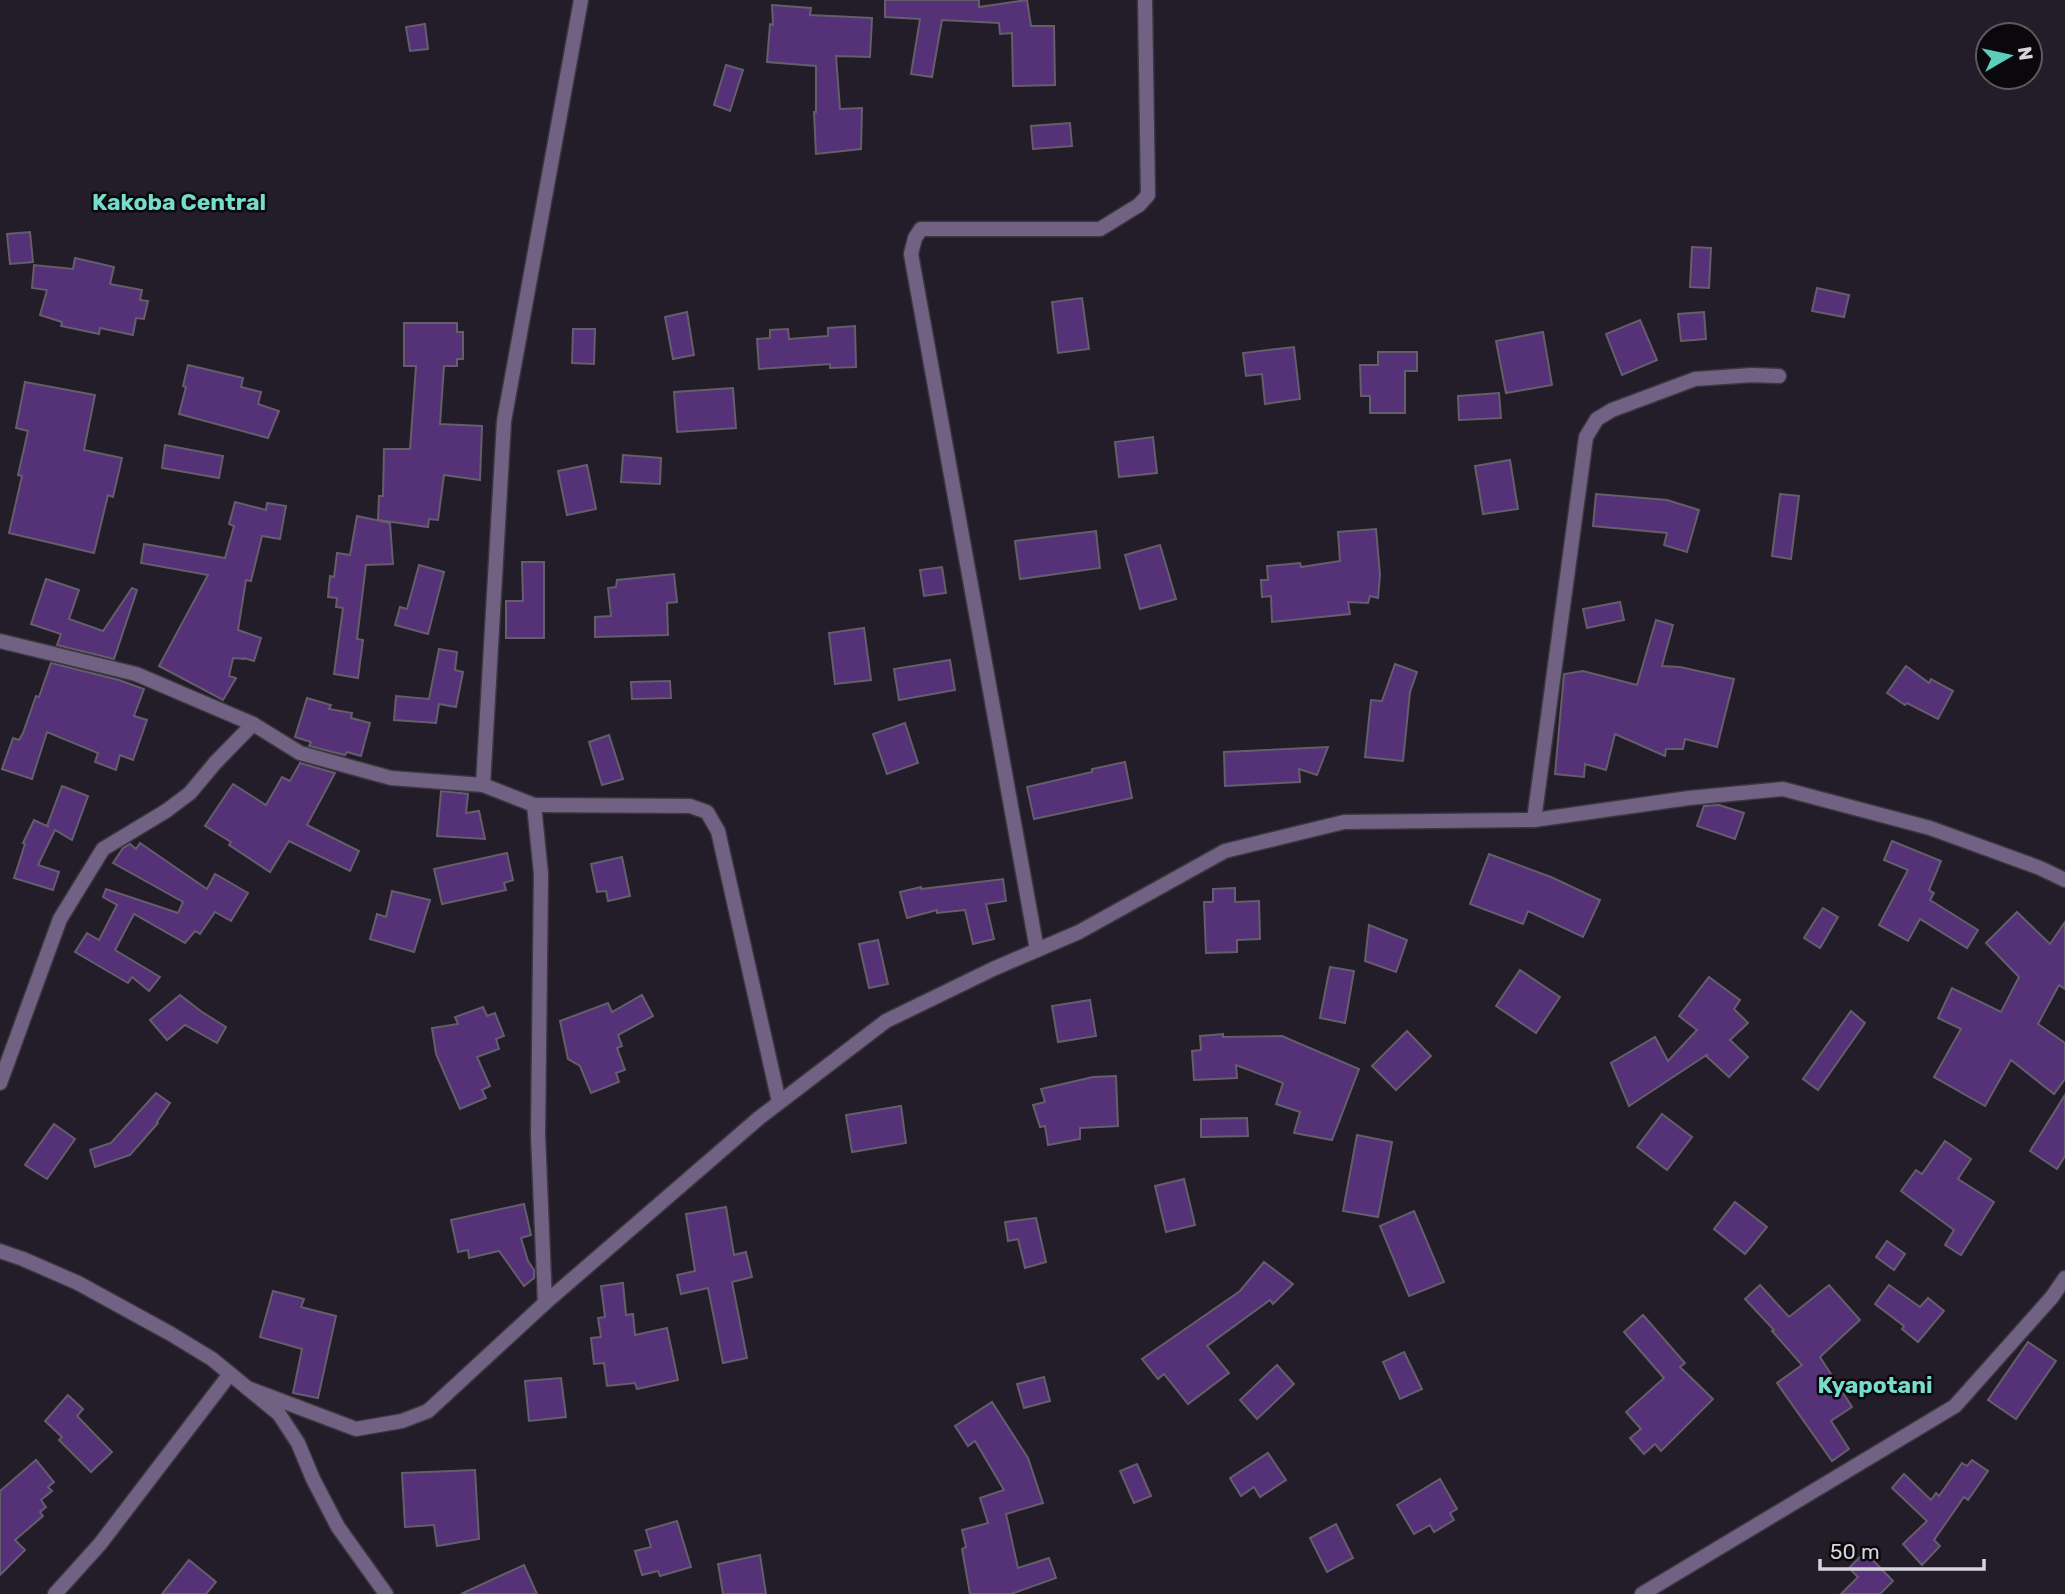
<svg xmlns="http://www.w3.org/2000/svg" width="2065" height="1594" font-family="Rubik,sans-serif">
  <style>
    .building { fill: #553178; stroke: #645e6b; stroke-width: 2 }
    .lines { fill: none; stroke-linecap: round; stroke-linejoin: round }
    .minor-casing { stroke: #3b3741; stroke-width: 17 }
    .tertiary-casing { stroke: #3b3741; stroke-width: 17 }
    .minor { stroke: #716283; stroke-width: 14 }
    .tertiary { stroke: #716283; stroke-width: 14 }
    .labels { text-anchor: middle; stroke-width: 5; stroke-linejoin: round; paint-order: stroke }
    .quarter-label { font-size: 23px; font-weight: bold; fill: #76ddcc; stroke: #0a080d }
  </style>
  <rect width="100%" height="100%" fill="#221d28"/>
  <!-- building -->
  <g class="building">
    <polygon points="885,0 979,0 979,7 1027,0 1031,26 1054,26 1055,85 1013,86 1012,33 1000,34 999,23 942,20 932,77 911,74 920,19 885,17"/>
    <polygon points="772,5 811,8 810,15 872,18 870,57 836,56 840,109 862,108 861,149 816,154 814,112 816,112 816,66 767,62 770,24 773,25"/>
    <polygon points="425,24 428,49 410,51 406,27"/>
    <polygon points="726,65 743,70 730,111 714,105"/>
    <polygon points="1070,123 1072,146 1033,149 1031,126"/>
    <polygon points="30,232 33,262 10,264 7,234"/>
    <polygon points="1692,247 1711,248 1709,288 1690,287"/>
    <polygon points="75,258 114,267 110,284 142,290 140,300 148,301 144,319 136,318 133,335 100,328 99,334 61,326 62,322 40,315 47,290 32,288 34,265 73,269"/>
    <polygon points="1817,288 1849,295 1844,317 1812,311"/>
    <polygon points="1082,298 1089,349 1058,353 1052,302"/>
    <polygon points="687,312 694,355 673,359 665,317"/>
    <polygon points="1704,312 1706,339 1681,341 1678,314"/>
    <polygon points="1640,320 1657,360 1622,375 1606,334"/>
    <polygon points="404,323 457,323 457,332 463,332 463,359 457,359 457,366 444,366 440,424 482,426 480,480 444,475 438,520 429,519 428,527 378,520 379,496 383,496 384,449 410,449 416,366 404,366"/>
    <polygon points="855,326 856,367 830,368 830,364 759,369 757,339 770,338 770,330 788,329 789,339 828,336 828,328"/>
    <polygon points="573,329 595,329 594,364 572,363"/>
    <polygon points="1543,332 1552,385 1506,393 1496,341"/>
    <polygon points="1294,347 1300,399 1265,404 1262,374 1246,376 1243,353"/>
    <polygon points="1378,352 1417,352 1417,371 1405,371 1405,413 1370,413 1370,396 1361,396 1360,365 1378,365"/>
    <polygon points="188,365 243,378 241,387 261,392 258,404 279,411 268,438 179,414 186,387 183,386"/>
    <polygon points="25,382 95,395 84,450 122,458 113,497 108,495 94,553 9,533 22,476 18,475 28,431 16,428"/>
    <polygon points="733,388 736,428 677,432 674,392"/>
    <polygon points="1499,393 1501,418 1459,420 1458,396"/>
    <polygon points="1153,437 1157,473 1119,477 1115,442"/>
    <polygon points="165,445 223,456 219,478 162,468"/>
    <polygon points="623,455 661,458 660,484 621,482"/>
    <polygon points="1510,460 1518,509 1483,514 1475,466"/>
    <polygon points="587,465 596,509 567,515 558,471"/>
    <polygon points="1596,494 1667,500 1699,510 1687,552 1664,545 1667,533 1593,526"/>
    <polygon points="1780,494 1799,496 1791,559 1772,556"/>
    <polygon points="235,502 266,510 267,503 286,506 280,539 262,536 251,581 246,580 238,630 261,638 254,661 244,658 244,659 233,658 229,676 236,678 223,700 159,666 208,575 141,563 144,544 225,558 234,526 229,524"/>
    <polygon points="357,516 390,523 393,564 366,565 357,639 363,640 358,678 334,674 343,608 336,607 337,598 328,597 330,576 334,577 337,553 350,555"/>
    <polygon points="1376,529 1380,575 1378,598 1370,596 1368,603 1348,602 1350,614 1272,622 1271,596 1262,597 1261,580 1268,580 1267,566 1300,563 1301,567 1340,561 1338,532"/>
    <polygon points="1096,531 1100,568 1020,579 1015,541"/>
    <polygon points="1160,545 1176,599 1140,609 1125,555"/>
    <polygon points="522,562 544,562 544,638 506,638 506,601 523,601"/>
    <polygon points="419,565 444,572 428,634 395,625 400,607 407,609"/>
    <polygon points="942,567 946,593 924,596 920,570"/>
    <polygon points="674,574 677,602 667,603 668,635 595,637 595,617 611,616 608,588 616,587 617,580"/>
    <polygon points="46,579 79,590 69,619 103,631 132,588 137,590 114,659 57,645 61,634 31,624"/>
    <polygon points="1620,602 1624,620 1587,628 1583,609"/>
    <polygon points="1656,620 1673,625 1662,666 1680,667 1734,679 1717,747 1685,739 1683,749 1666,749 1665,756 1615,734 1606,770 1585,764 1584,777 1555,774 1564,674 1583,671 1637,685"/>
    <polygon points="864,628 871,680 835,684 829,633"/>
    <polygon points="439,649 457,652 455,670 463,672 456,707 439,704 436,723 394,720 396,696 429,699"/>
    <polygon points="950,660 955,690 899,700 894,669"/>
    <polygon points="51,663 119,680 144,689 134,716 147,720 133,760 120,755 116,770 95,762 98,753 47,732 32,779 2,769 13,738 19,740 23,733 36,696 39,697"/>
    <polygon points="1395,664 1417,672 1410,692 1403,761 1365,757 1371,700 1382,701"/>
    <polygon points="1906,666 1929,683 1931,679 1953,691 1938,719 1907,703 1905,705 1887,693"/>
    <polygon points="670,681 671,698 632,699 631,682"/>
    <polygon points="307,698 331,705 329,709 352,713 351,718 370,723 361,756 347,752 345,755 309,746 311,742 295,737"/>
    <polygon points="905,723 918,763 887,774 873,734"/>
    <polygon points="609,735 623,779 602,785 589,742"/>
    <polygon points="1328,747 1317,775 1299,769 1300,782 1225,786 1224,752"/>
    <polygon points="1125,762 1132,798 1034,819 1027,787 1092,772 1092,769"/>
    <polygon points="300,763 335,773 307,825 359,851 350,871 289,841 270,872 229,845 231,842 205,826 233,784 266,805 282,777 290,781"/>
    <polygon points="62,786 88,796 72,840 55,830 38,865 59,872 53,890 14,878 25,844 23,843 34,820 49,827 47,826"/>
    <polygon points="441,791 468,794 466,813 479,811 485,839 437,836"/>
    <polygon points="1719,805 1744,813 1735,839 1697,826 1704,806"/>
    <polygon points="1892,841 1941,861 1929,890 1934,893 1930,900 1978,930 1967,948 1920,919 1908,941 1879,925 1908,870 1884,860"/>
    <polygon points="140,843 207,889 215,874 248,893 231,921 215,912 200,934 195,931 185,943 134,914 115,950 160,977 149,991 132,977 128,983 75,952 87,933 99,940 117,905 103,897 106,889 178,913 183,902 113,863 123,848 130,844 136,849"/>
    <polygon points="507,853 513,880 504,883 506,890 442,904 434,869"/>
    <polygon points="1489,854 1551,877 1600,900 1583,937 1528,911 1523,924 1470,904"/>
    <polygon points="622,857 630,896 608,901 606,891 597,892 591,864"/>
    <polygon points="1003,879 1006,901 986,904 994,939 973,944 965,910 937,913 937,910 907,918 900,892 921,887 921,889"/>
    <polygon points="1235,888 1235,902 1259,901 1260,939 1237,940 1237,952 1206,953 1204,902 1213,902 1213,889"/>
    <polygon points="392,891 430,900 414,952 370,939 377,914 386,917"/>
    <polygon points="1823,908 1838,917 1820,948 1804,938"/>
    <polygon points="2017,912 2050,944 2065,922 2065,989 2059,985 2038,1024 2065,1043 2065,1079 2054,1094 2011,1060 1985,1106 1934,1077 1961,1029 1938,1018 1952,988 2001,1012 2019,977 1986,943"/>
    <polygon points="1369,925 1407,940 1396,972 1365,961"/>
    <polygon points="878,940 888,984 869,988 859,944"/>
    <polygon points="1330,967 1354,971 1345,1023 1320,1018"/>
    <polygon points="1520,970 1560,997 1536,1033 1496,1006"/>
    <polygon points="1709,977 1740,1000 1734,1009 1748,1023 1730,1040 1748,1057 1729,1077 1706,1056 1708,1054 1629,1106 1611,1063 1655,1037 1668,1061 1697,1030 1679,1016"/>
    <polygon points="180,995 202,1012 226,1027 217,1043 185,1025 167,1040 150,1020"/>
    <polygon points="642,995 653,1016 618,1035 622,1046 617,1048 625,1070 616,1073 619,1082 591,1093 580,1066 568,1059 560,1021 608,1003 612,1012"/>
    <polygon points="1090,1000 1096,1036 1058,1042 1052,1006"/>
    <polygon points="483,1007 487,1016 495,1013 504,1036 496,1039 499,1049 477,1057 490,1086 482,1090 486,1098 460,1109 436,1054 432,1028 458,1024 455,1017"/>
    <polygon points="1851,1011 1865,1023 1818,1090 1803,1079"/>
    <polygon points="1407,1031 1431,1056 1396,1090 1372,1066"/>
    <polygon points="1223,1034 1223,1037 1282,1036 1359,1069 1332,1140 1294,1133 1300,1112 1276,1104 1283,1083 1236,1065 1237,1078 1194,1080 1192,1051 1201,1050 1200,1036"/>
    <polygon points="1116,1076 1118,1126 1080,1128 1080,1139 1048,1145 1045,1126 1040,1127 1033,1105 1045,1102 1041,1089 1093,1077"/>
    <polygon points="156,1093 170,1103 157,1122 158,1123 130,1155 95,1167 90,1150 111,1143"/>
    <polygon points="2065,1095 2065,1156 2057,1169 2030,1151"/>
    <polygon points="901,1106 906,1143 852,1152 846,1115"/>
    <polygon points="1662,1114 1692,1137 1667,1170 1637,1147"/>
    <polygon points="1247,1118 1248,1136 1201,1137 1201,1119"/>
    <polygon points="54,1124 75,1139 47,1179 25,1165"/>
    <polygon points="1357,1135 1392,1142 1378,1217 1343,1211"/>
    <polygon points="1945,1141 1971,1159 1958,1179 1994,1202 1961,1255 1945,1245 1954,1230 1901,1191 1916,1170 1922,1174"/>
    <polygon points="1184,1179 1195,1225 1166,1232 1155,1186"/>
    <polygon points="1735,1202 1767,1227 1745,1254 1714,1229"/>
    <polygon points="524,1204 531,1235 521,1238 528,1261 534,1270 534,1278 524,1286 499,1251 469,1258 468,1250 458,1252 451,1220"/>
    <polygon points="726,1207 734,1255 746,1252 752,1277 732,1282 747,1358 723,1363 708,1288 681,1294 677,1275 695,1271 686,1214"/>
    <polygon points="1414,1211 1444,1282 1409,1296 1380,1226"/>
    <polygon points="1036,1218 1046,1262 1025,1268 1018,1239 1008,1241 1005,1222"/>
    <polygon points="1887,1241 1905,1254 1894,1270 1876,1257"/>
    <polygon points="1264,1262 1293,1284 1273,1304 1270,1300 1207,1346 1229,1373 1188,1404 1164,1374 1158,1379 1142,1359 1240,1291"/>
    <polygon points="623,1283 626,1315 633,1314 635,1335 667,1328 678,1380 637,1389 635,1383 607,1386 604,1363 594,1364 591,1338 601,1337 598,1318 605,1317 601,1286"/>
    <polygon points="1760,1285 1789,1317 1829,1285 1860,1320 1820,1357 1852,1407 1831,1421 1849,1449 1832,1461 1777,1383 1802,1365 1772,1331 1774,1330 1745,1299"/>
    <polygon points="1889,1285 1920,1307 1928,1298 1944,1311 1918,1342 1902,1329 1904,1326 1875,1304"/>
    <polygon points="273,1291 304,1299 301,1307 336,1316 318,1398 293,1393 302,1349 260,1337"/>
    <polygon points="1643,1315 1685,1363 1680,1367 1713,1399 1661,1451 1655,1444 1644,1454 1630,1438 1641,1429 1626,1412 1664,1378 1624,1332"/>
    <polygon points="2028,1342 2056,1361 2016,1419 1988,1400"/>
    <polygon points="1404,1352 1422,1389 1400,1399 1383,1362"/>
    <polygon points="1277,1365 1294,1384 1257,1419 1240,1400"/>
    <polygon points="1044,1377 1050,1401 1024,1408 1017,1384"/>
    <polygon points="561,1378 566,1417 529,1421 525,1381"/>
    <polygon points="68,1395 83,1409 77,1416 112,1452 91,1472 59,1440 62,1437 45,1421"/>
    <polygon points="992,1402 1028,1458 1043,1503 1006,1514 1018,1568 1049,1558 1056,1578 1011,1594 970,1594 962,1549 966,1547 962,1530 988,1523 980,1498 1004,1490 975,1441 968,1446 955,1426"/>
    <polygon points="1268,1453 1286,1480 1260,1497 1254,1487 1241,1496 1230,1478"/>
    <polygon points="36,1460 54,1482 48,1487 52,1491 41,1500 46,1507 40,1512 43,1516 15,1540 25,1550 0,1575 0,1491"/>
    <polygon points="1972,1460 1988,1471 1968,1500 1964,1497 1934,1540 1940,1546 1922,1565 1903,1544 1927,1521 1892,1488 1904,1474 1931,1500 1936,1493 1939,1496 1962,1463 1967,1466"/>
    <polygon points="1137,1464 1151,1496 1134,1503 1120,1471"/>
    <polygon points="475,1470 479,1539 437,1546 434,1525 405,1527 402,1473"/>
    <polygon points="1440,1479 1457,1509 1450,1513 1454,1520 1434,1532 1430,1525 1414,1534 1397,1505"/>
    <polygon points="677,1521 691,1567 660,1576 658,1571 642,1575 635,1551 651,1547 646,1530"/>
    <polygon points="1336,1524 1353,1558 1327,1572 1310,1538"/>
    <polygon points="1865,1552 1893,1581 1880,1594 1841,1594 1858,1577 1849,1568"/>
    <polygon points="760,1555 766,1594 723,1594 718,1564"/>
    <polygon points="189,1560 216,1582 206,1594 162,1594"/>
    <polygon points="524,1565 537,1594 461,1594"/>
  </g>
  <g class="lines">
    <defs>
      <g id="minor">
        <polyline points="0,641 136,674 253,724 300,753 391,778 483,785"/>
        <polyline points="534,805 690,806 707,812 718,831 779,1102"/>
        <polyline points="1534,820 1586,437 1597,419 1612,410 1695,379 1752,375 1779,376"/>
        <polyline points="1037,950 911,254 915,238 921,229 1100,229 1139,205 1148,195 1145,0"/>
        <polyline points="0,1083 60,919 103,849 166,811 190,793 215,763 253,724"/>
        <polyline points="545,1303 538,1135 541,874 534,805 483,785 504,421 581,0"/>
        <polyline points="250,1389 356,1429 402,1421 428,1411 545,1303 759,1118 886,1021 993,969 1079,932 1225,851 1344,822 1534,820 1689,798 1783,789 1930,828 2040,868 2065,880"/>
        <polyline points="55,1594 100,1544 230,1374"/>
        <polyline points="1642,1594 1955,1406 2052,1297 2065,1278"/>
      </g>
      <polyline id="tertiary" points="0,1251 23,1259 78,1283 171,1334 212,1359 279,1414 298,1443 313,1479 338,1527 386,1594"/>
    </defs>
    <!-- minor casing -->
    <use href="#minor" class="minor-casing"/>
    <!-- tertiary casing -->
    <use href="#tertiary" class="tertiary-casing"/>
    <!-- minor -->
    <use href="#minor" class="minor"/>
    <!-- tertiary -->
    <use href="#tertiary" class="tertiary"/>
  </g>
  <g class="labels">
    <!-- quarter labels -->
    <g class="quarter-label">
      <text x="179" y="210">Kakoba Central</text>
      <text x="1875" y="1393">Kyapotani</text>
    </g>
  </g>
  <!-- north arrow -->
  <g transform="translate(2009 56) rotate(81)"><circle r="33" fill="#0a080d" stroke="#5c5a5f" stroke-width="2"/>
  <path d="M0-5L12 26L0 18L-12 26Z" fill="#5bcebc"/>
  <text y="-10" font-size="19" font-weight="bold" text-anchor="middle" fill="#d7d4db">N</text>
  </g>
  <!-- scale -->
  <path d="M1820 1559v10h164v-10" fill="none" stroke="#d7d4db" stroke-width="3.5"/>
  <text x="1830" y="1559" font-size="21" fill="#d7d4db" stroke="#0a080d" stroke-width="5" paint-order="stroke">50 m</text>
</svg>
